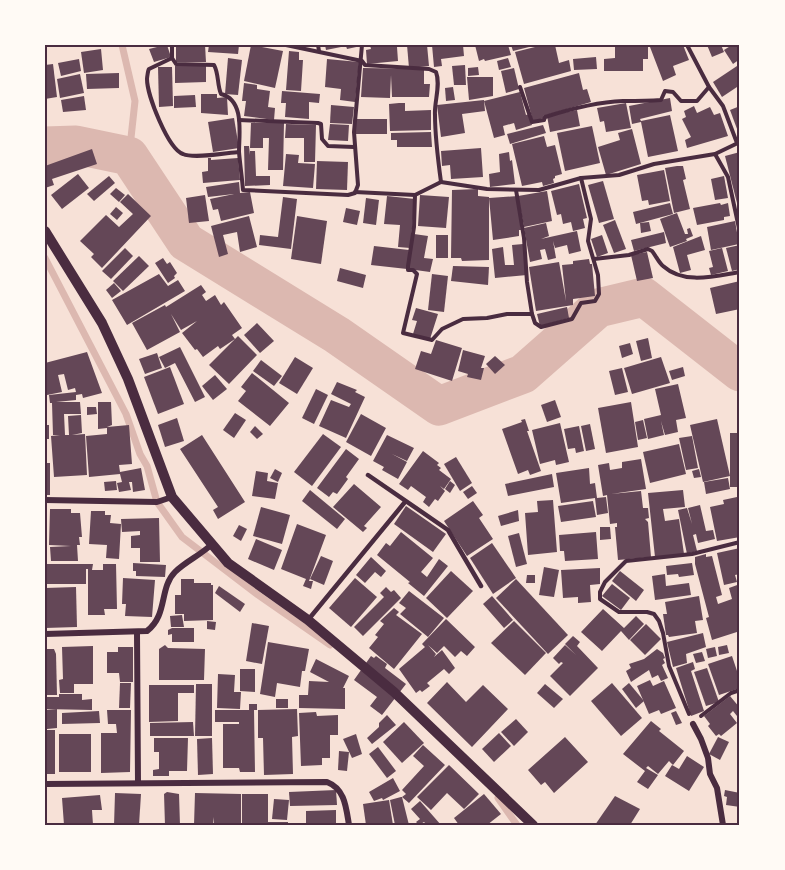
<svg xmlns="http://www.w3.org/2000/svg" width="785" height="870" font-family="'Asap Condensed',sans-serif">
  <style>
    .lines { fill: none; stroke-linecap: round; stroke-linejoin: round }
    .stream { stroke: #dcb8b0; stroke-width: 7 }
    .river { stroke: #dcb8b0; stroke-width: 39 }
    .building { fill: #644757 }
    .path { stroke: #4a2c40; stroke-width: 4 }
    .service { stroke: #4a2c40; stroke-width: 4.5 }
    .minor { stroke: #4a2c40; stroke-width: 6 }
    .tertiary { stroke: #4a2c40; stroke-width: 10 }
    .neatline { fill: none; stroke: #4a2c40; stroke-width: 2 }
  </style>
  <rect width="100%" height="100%" fill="#f7e1d7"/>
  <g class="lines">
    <!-- stream -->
    <g class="stream">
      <polyline points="122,45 135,101 129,156"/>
      <polyline points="45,258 126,414 140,454 147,466 157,502 182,537 258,595 330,645"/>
      <polyline points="498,798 517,825"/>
    </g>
    <!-- river -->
    <polyline class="river" points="45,146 76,145 129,156 186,242 337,335 439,406 523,374 598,308 644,297 740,372"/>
  </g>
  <!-- building -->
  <g class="building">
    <polygon points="156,45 167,45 171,57 154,62 149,49 157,47"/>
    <polygon points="176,45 205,45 206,62 176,62"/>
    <polygon points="209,45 239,45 238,54 208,52"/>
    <polygon points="251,45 283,51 275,88 244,81"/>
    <polygon points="325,45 361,45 361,46 347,49 346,46 326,50"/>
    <polygon points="370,45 401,45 401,47 397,47 398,61 367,64 366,50 371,49"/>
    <polygon points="407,45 427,45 429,66 409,68"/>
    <polygon points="432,45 463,45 464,56 441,59 442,66 434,67"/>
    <polygon points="475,45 508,45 511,55 485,61 484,59 479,61"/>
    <polygon points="511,45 533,45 533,46 513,51"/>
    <polygon points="543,45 555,45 559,63 569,60 571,71 524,84 515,52"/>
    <polygon points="615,45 648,45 648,59 643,59 643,71 604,71 604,59 615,58"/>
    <polygon points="656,45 683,45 689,60 673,66 676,75 663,81 650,47"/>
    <polygon points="707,45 721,45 724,52 712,57"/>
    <polygon points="732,45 740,45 740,59 733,64 724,50"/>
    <polygon points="101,49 103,70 84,73 81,52"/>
    <polygon points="289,51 299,52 299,60 303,60 301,91 286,90"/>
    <polygon points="596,57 597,69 574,70 573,59"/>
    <polygon points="228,58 242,60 238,95 225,94"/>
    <polygon points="508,58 511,67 499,70 497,61"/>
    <polygon points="79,59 81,71 61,76 58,63"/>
    <polygon points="327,59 359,62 355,102 340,100 341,89 325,87"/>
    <polygon points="53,64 57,97 45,99 45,65"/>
    <polygon points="740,64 740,85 722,97 713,82"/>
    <polygon points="465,65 466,85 454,85 452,66"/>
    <polygon points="175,66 206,66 206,82 175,83"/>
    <polygon points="158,67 172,67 173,106 159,107"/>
    <polygon points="478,67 479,75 468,76 468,68"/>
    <polygon points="363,68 424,69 424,84 430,84 429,97 392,97 391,75 390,98 361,97"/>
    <polygon points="514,68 519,89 506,93 501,71"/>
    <polygon points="119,73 119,88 87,89 86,74"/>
    <polygon points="579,73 583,90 587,89 591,102 543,116 544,118 533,121 524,88"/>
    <polygon points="80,74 84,93 60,98 57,79"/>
    <polygon points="467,77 493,77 493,96 469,100"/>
    <polygon points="244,83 257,85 257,89 270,91 268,107 275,108 274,120 244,116 246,101 242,101"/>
    <polygon points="453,87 455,100 446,101 445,88"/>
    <polygon points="282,91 320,94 319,103 309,102 309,119 285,117 286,103 281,103"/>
    <polygon points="520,92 526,115 529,114 532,125 516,130 514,123 503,126 505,135 494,138 484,101"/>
    <polygon points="201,94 217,94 217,98 227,97 228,115 201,113"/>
    <polygon points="195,95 196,107 174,108 174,96"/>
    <polygon points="84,96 86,110 63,112 61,100"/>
    <polygon points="670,98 672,111 640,119 641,121 670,115 678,151 648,157 641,122 632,124 629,106"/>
    <polygon points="484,100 485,111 462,114 465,133 441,137 437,105"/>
    <polygon points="399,103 405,103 405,111 431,110 431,130 390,131 389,104"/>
    <polygon points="626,103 631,128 606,132 604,121 600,122 597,108"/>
    <polygon points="331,105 354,107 352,124 330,123"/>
    <polygon points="694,106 697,113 710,107 714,115 720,113 728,136 687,148 685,140 691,137 682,119 686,117 684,111"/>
    <polygon points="740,106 740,137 730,110"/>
    <polygon points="577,110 580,126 550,132 547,116"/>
    <polygon points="234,118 239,148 213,152 208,122"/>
    <rect x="356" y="119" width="31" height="15"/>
    <polygon points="251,123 284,123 283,170 268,170 269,138 263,138 263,148 250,148"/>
    <polygon points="286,124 316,125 315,162 304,162 304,138 285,138"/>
    <polygon points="330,124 349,125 348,141 328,140"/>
    <polygon points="543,125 546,133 510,144 507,134"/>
    <polygon points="592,126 600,163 565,171 557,133"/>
    <polygon points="632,129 641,164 606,175 598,147 620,140 618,133"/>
    <polygon points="431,132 432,147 397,147 397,140 391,140 391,133"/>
    <polygon points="544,136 547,147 555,145 562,174 555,176 555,178 553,179 554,183 543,186 542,182 522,186 512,144"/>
    <polygon points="244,146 249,146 250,155 250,151 255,151 256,176 270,176 270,185 245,186"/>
    <polygon points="481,148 483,177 451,179 450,165 442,166 441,151"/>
    <polygon points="92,149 97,164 52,179 54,185 45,188 45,166"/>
    <polygon points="509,152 510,161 512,160 515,184 490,187 489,174 500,172 499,154"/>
    <polygon points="740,152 740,206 738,207 725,156"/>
    <polygon points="286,154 299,155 298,163 315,164 313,188 283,186"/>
    <polygon points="208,158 211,158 211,160 238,158 240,180 203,183 202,172 208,171"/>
    <polygon points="317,161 348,162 347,190 316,189"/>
    <polygon points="677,166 683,166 686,179 683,180 690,209 674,213 665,168"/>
    <polygon points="664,170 670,201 649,205 648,200 642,201 637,175"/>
    <polygon points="78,174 89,188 62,209 51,195"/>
    <polygon points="109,176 115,183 94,201 87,194"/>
    <polygon points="724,176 728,198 715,200 711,179"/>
    <polygon points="603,181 614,219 599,223 588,185"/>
    <polygon points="239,182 240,193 250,192 254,213 221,221 218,209 213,210 210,199 234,194 208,197 206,187"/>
    <polygon points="579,184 587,218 583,219 585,228 573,231 571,222 563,224 561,214 557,215 551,191"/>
    <polygon points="116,188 125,195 119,202 110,194"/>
    <polygon points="478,189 478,196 489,197 489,260 462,261 461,258 451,258 452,190"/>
    <polygon points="547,191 552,221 524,227 518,196"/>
    <polygon points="128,194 151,216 102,268 91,257 94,254 80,241 106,215 119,227 133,214 120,202"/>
    <polygon points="205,195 209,221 189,223 186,198"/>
    <polygon points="420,195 449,197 446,228 418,226"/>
    <polygon points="387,196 415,199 410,248 398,247 400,225 384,224"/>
    <polygon points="518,196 521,230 519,230 519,236 493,240 489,198"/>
    <polygon points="283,197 297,199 291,249 259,245 260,235 278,237"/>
    <polygon points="366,198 379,200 376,225 363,223"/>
    <polygon points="670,203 673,214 636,224 633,212"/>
    <polygon points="720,203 721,205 728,203 730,216 724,217 724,220 697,225 693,208"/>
    <polygon points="116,207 123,213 117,220 110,214"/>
    <polygon points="346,208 360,211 357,225 343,222"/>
    <polygon points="677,213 685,234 688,234 687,229 690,228 693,236 686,239 687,241 670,247 660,219"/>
    <polygon points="249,216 257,247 240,252 237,232 223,235 228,254 219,257 211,226"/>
    <polygon points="297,216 327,221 321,264 291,259"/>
    <polygon points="615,220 626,249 614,253 603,225"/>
    <polygon points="735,221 739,244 711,250 707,227"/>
    <polygon points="649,222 651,231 641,233 640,223"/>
    <polygon points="546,223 549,236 541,239 577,231 581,251 569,254 567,245 555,248 553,241 556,258 548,260 545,249 540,250 542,259 530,262 524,228"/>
    <polygon points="664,232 666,243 634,251 631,240"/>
    <polygon points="414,234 428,236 424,258 433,259 430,272 408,269"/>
    <rect x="436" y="235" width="12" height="23"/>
    <polygon points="602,235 608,253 597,257 591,239"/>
    <polygon points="701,236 705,250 687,255 691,270 680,273 673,247"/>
    <polygon points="523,244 527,275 495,278 492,249 503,247 505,265 514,265 512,245"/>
    <polygon points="740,245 740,269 732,271 726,248"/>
    <polygon points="374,246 409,250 407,269 371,265"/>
    <polygon points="125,248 133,256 111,279 102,271"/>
    <polygon points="722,248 728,271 711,275 709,268 713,267 709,251"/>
    <polygon points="647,252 653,278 637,281 631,255"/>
    <polygon points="139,256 149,266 123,291 113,281"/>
    <polygon points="163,258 167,264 170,262 177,273 174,276 175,278 168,283 155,263"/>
    <polygon points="589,259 590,264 592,264 595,296 573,299 573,305 536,311 529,267 559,262 566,301 562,265 573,264 573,261"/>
    <polygon points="453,266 489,267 488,285 451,281"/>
    <polygon points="340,268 366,275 363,288 337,281"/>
    <polygon points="159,274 168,286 178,280 185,291 127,325 112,300"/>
    <polygon points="432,274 448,276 444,312 428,310"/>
    <polygon points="740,281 740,309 716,314 710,288"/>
    <polygon points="114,283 121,291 112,298 106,290"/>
    <polygon points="201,285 206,292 202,295 206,301 215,295 221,305 224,302 242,328 232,335 235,339 238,336 257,355 229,384 209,365 235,339 220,349 218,346 203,357 197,349 195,350 182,333 197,321 181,330 171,314 180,332 147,350 132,323 165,305 166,307"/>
    <polygon points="567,307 569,318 540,326 537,314"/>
    <polygon points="416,308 438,314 430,339 413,334 417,321 412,320"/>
    <polygon points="257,323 274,341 260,353 244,335"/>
    <polygon points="648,338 652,358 641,361 636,341"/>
    <polygon points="436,340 462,348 452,381 415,369 421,351 431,354"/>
    <polygon points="630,343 633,354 622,358 619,346"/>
    <polygon points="180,347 205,397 195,402 175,363 165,368 159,357"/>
    <polygon points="463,350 485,356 481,368 484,368 481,380 467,377 468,374 458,371"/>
    <polygon points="87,352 102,393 83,398 82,394 76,395 76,400 56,402 80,402 81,414 64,414 65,435 69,435 68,416 81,415 82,433 72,435 85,434 87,475 54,477 51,436 60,435 53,435 52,403 50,403 49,395 76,392 75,388 68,390 64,374 58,375 62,392 47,395 45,387 45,363"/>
    <polygon points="157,353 162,368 145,374 139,359"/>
    <polygon points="495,356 505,365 495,374 486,364"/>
    <polygon points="295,357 313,368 297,394 279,383"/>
    <polygon points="661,357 670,383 632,394 624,368"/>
    <polygon points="261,360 282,376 274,386 253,371"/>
    <polygon points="170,367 184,404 158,414 144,377"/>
    <polygon points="683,367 685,376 672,380 669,371"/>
    <polygon points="622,368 628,392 615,395 609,371"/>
    <polygon points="252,373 289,403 270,426 238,401 246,391 241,387"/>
    <polygon points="215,375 227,389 213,400 202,386"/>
    <polygon points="337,382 357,390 355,392 365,397 346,438 319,426 331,400 349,407 351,404 331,394"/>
    <polygon points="678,384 686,418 676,420 678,432 665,435 661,421 664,435 648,439 644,419 661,415 655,389"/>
    <polygon points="316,389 328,395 314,424 302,418"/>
    <polygon points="555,400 561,417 547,422 541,405"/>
    <polygon points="98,402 111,402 112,425 107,427 129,425 132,464 119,465 120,472 141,468 145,490 133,492 132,482 129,482 131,490 119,492 117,483 122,482 120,474 89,477 86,436 107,434 107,428 98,429"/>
    <polygon points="631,402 638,447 606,453 598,408"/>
    <polygon points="87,407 96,407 97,414 87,415"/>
    <polygon points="235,413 246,420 234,438 223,430"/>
    <polygon points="361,414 386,428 371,456 346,442"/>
    <polygon points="177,418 184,441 165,447 158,425"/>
    <polygon points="525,419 529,431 527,431 541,471 530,475 528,470 518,474 502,429 522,422 521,420"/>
    <polygon points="717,419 730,476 703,482 690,425"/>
    <polygon points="643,420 647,438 638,440 635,422"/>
    <polygon points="560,423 569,462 556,465 555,460 540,464 532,430"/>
    <polygon points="590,424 595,449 586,451 581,426"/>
    <rect x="45" y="425" width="4" height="14"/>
    <polygon points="255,426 263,434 257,439 250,432"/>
    <polygon points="579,426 584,451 576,453 575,448 568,449 564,429"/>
    <rect x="730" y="433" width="10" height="54"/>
    <polygon points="323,434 341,447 312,486 294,472"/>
    <polygon points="202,435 245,502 218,519 213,510 218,507 180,449"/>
    <polygon points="387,435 414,448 407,461 392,454 407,462 398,479 382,470 384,467 373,461"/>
    <polygon points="692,436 698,468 686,470 679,438"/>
    <polygon points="679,444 686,474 650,483 643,452"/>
    <polygon points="346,449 359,459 346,477 348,479 337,494 333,492 329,497 317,488"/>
    <polygon points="423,451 439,463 437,465 441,468 439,470 451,479 444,489 440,486 445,491 438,501 435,499 429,507 423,502 426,497 411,486 408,490 399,484"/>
    <polygon points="456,457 472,483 460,491 444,464"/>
    <polygon points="641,459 646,489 611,494 641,491 643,508 648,508 649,518 645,519 648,522 651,557 618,560 615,527 617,527 617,523 610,524 607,495 603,496 598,465 609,463 610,470 622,468 622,462"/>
    <rect x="45" y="463" width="5" height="32"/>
    <polygon points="589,468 590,484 595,483 597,498 606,497 608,513 597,515 595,498 561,503 556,473"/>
    <polygon points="275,469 282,473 278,482 270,478"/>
    <polygon points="699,469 701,477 694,478 692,471"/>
    <polygon points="256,471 268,473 267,481 278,483 275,499 252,496"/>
    <polygon points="552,474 554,487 508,496 505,484"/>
    <polygon points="728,478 730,489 706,494 704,482"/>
    <polygon points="116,481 117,490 105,491 104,482"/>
    <polygon points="450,481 455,485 450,493 445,489"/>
    <polygon points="354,484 381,507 364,526 367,528 363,532 333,507"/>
    <polygon points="472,486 477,493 468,499 463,492"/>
    <polygon points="310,490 345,519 337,529 302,501"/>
    <polygon points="683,490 685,507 663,509 665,521 679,519 684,554 655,557 648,493"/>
    <polygon points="737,497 740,510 740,537 717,541 710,507 724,504 723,500"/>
    <polygon points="553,500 557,552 528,555 525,513 538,512 537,501"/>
    <polygon points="473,501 483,515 479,518 493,539 467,556 444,521"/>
    <polygon points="593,501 596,517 561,522 558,506"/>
    <polygon points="700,505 706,531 713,530 715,539 698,543 696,534 693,535 697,551 687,554 678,510 687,508 692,524 688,508"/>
    <polygon points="406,506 446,534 433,552 394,524"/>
    <polygon points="261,507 290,515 282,544 253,536"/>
    <polygon points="50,509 71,509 71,513 80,513 82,537 79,537 80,545 77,545 78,561 51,561 50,547 71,546 49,545"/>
    <polygon points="518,510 519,521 501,526 498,516"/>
    <polygon points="91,511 105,511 105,515 111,515 110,523 121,524 119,559 106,558 107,545 89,544"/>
    <polygon points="159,518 160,562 140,562 140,548 131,548 131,536 140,535 140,531 122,532 121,519"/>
    <polygon points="297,524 326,535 309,581 313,581 311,589 303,586 306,579 281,569"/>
    <polygon points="239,525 247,529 241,541 233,536"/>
    <polygon points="600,527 610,527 611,539 600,540"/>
    <polygon points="401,532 433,558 421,572 427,577 439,559 448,566 424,596 408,583 410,582 377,555 386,543 390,546"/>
    <polygon points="596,532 598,559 565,561 564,551 560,551 559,535"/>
    <polygon points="519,533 527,564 516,567 508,536"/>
    <polygon points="256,539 282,550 274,570 248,559"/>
    <polygon points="492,543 516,578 493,594 470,558"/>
    <polygon points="740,548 740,574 735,575 737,582 724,585 717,553"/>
    <polygon points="706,554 706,557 712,556 722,595 716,597 718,604 732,599 729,588 740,584 740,631 712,640 706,618 709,617 695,564 695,557"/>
    <polygon points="321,556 333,561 324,585 310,579"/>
    <polygon points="371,557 386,571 381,577 375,572 365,583 356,575"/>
    <polygon points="133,563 166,565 165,577 136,576 136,571 133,571"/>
    <polygon points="692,563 694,575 679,577 678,574 667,575 666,566"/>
    <polygon points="45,564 93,564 92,570 103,570 103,564 116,564 117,609 104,609 105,615 88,615 88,569 86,569 86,584 45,584"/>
    <polygon points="544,567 559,570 554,597 539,595"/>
    <polygon points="600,568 600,584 590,585 591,602 578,603 578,597 563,598 561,570"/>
    <polygon points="451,571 473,591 447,618 426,598"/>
    <polygon points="620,571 644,590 636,601 612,581"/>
    <polygon points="665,574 666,586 689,583 691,595 655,600 652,576"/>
    <polygon points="527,575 535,575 535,583 526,583"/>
    <polygon points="123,578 155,580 152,617 125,616 126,604 122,604"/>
    <polygon points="355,578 377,597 351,627 329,608"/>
    <polygon points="181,579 194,579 194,583 211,583 211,585 213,585 213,620 184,621 184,614 175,614 175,595 181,595"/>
    <polygon points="516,579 568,635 548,654 496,598"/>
    <polygon points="612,584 630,598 621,610 602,596"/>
    <polygon points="219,586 245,604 240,612 215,593"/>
    <polygon points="76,587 77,627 45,628 45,588"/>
    <polygon points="386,587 391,592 394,590 401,598 363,636 354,627 384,597 380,593"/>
    <polygon points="409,591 444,618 428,637 400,614 406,608 399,603"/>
    <polygon points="492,596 513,620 504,628 483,604"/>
    <polygon points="699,596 703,620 695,621 697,633 669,637 668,635 666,635 663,614 667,614 665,602"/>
    <polygon points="394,608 399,612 396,615 422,634 394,669 369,648 378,637 375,635 384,624 380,621"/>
    <polygon points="603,609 624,628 636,616 644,624 629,640 621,631 602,651 581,632"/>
    <polygon points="182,615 184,627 171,627 170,616"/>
    <polygon points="446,619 475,647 467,656 461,651 455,657 444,646 437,653 428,645 436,654 434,657 442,650 455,668 449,674 444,669 427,683 430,686 422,692 420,690 416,693 399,669 425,647 422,644"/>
    <polygon points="207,621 216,622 215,630 207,629"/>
    <polygon points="514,621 546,653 525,675 491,643"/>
    <polygon points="252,623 269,626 262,664 246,661"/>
    <polygon points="646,624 661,639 645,655 630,640"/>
    <polygon points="172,628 194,628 194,642 172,642 172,634 168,635 168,630"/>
    <polygon points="703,633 706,647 686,654 687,663 673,667 667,642"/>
    <polygon points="573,636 580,642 577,646 598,668 570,696 550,676 563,663 561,662 559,664 553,658 565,645 576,655 565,644"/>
    <polygon points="268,642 309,649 305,671 302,671 300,687 277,683 275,697 260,694"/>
    <polygon points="165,645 168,648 205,649 204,680 159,680 159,649"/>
    <polygon points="727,645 729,653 719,655 718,647"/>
    <polygon points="93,646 93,684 74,684 74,693 60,693 59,680 63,679 62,647"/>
    <polygon points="118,647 133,647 133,682 120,682 119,673 107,673 107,652 118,652"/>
    <polygon points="715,647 717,656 708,658 706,649"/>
    <polygon points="45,649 54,649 56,654 57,695 45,695"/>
    <polygon points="657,649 663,653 665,658 663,659 665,663 662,665 668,678 661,681 658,675 652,678 649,670 631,682 626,671 631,668 629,664 644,659"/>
    <polygon points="702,652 705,661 696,663 693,654"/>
    <polygon points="371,656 374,658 376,656 387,664 385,668 406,684 382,715 370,706 377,697 354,680"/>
    <polygon points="732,656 740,680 740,688 719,695 708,664"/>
    <polygon points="316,659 349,676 343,688 345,688 345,709 299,708 299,695 308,695 309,681 329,682 310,672"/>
    <polygon points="693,662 695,669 691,671 704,711 691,716 676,668"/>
    <polygon points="707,668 719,702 706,706 694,672"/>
    <polygon points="240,669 255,669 255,692 240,691"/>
    <polygon points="218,674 235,675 234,692 241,692 240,709 217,708"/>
    <polygon points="650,680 653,686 664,681 676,708 661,714 659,710 649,714 637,686"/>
    <polygon points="447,682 466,702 483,685 508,709 472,747 427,703"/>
    <polygon points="120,683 131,683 130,708 119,708"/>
    <polygon points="612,683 642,718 621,736 591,701"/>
    <polygon points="629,683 644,701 636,708 622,689"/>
    <polygon points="196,684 212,684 212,736 195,736"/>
    <polygon points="545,684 563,699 554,708 537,693"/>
    <polygon points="149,685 194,685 194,693 178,693 178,721 149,722"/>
    <polygon points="59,694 82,694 82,700 92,699 92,710 45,709 45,697 59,697"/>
    <polygon points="730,696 740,708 740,714 737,716 733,711 730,714 737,723 721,736 719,734 716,736 708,726 710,724 704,716"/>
    <rect x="276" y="699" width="12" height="9"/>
    <polygon points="249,704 257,704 257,710 254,710 255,772 240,772 239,768 223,768 223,724 239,724 239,722 215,722 215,710 249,710"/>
    <polygon points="57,709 57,728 47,729 47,723 45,723 45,710"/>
    <polygon points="297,709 298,736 292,737 293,774 264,775 263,738 258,738 258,710"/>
    <polygon points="107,710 131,710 130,772 101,773 101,733 117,733 116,724 108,724"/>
    <polygon points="99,711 100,723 62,724 62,713"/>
    <polygon points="676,711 682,723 676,725 671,713"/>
    <polygon points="316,712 317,716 338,715 338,735 330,735 330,758 322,758 322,765 301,766 299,713"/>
    <polygon points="387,715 396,725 372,744 367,738 379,727 379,723"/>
    <polygon points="516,719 528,732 514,746 501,732"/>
    <polygon points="651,721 661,729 659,731 684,751 673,765 669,761 658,774 648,766 646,768 658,775 648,789 637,782 645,771 623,754"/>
    <polygon points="193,722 194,736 150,736 150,723"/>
    <polygon points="404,722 424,743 402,763 383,742"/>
    <rect x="45" y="730" width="10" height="44"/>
    <polygon points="499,733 511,746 494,762 482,749"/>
    <rect x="59" y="734" width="32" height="38"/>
    <polygon points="356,734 362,754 352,758 343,739"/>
    <polygon points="565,737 588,762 554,793 545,782 541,785 528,770"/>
    <polygon points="718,737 729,742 720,760 709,754"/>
    <polygon points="154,738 188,738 187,771 169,771 169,776 153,776 153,770 159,769 159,752 154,752"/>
    <polygon points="212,738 213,774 198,775 197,739"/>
    <polygon points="423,745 445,765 409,803 402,797 406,794 402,790 424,766 413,756"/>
    <polygon points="378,747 396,771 387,778 369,754"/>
    <polygon points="339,751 349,752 347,771 338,770"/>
    <polygon points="687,756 704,767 689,791 665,776 672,765 679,769"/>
    <polygon points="449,765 479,794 464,809 447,793 431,810 417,797"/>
    <polygon points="393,778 400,791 383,800 382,798 374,801 369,792"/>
    <polygon points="336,790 337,805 290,806 289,792"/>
    <polygon points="725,790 740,793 740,807 726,805 727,797 724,796"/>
    <polygon points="167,792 179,794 180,825 165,825 164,794"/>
    <polygon points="115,793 141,794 139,825 114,825"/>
    <polygon points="195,793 241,794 241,825 214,825 213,817 213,825 194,825"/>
    <polygon points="242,794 268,794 268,822 288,822 288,825 242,825"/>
    <polygon points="484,794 501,814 487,825 459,825 454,818"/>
    <polygon points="100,795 102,810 92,810 93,825 64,825 62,798"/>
    <polygon points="615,796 640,809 630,825 595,825"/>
    <polygon points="401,797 402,797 409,825 395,825 390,800"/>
    <polygon points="274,799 289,800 287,820 272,819"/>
    <polygon points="389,800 393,825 366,825 363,804"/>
    <polygon points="420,801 441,825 427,825 424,822 419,825 416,822 420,819 411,809"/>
    <polygon points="336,810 336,825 306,825 306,811"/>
  </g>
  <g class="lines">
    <!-- path -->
    <g class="path">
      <path d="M172,45V58L176,64L214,65C219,74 217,85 221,94C245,100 239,134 239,152C240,164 242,177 243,190L348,195L355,193L358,185L354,132L362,45"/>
      <path d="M286,45L362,61L365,65L429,69L436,72C441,85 434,102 435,115C435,138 438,160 441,182L487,189L539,190L581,178L619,175L654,164L715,154L740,142"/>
      <polyline points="318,45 319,51"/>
      <polyline points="687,45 709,87 723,106 737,143"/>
      <path d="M172,58L149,69C148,70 147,78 147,79C147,95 168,149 183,154C194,159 226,153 239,152"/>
      <path d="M520,87L532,122L544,120L545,117C570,109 597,102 623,101C636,101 648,101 661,100L665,91L673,92L681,101H697L709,87"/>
      <polyline points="239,120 318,123 321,124 322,139 328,146 354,147"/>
      <polyline points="715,154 728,177 740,233"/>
      <polyline points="516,190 524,238 527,282 532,314"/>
      <polyline points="355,192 415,195 441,182"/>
      <polyline points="415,195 414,227 408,266 408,270 413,270 417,274 403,333 432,340 442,329 463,319 487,318 507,314 532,314 535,323 541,327 572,319 581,303 595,301 599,294 598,275 588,241 591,219 581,178"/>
      <path d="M594,259L629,255L648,249L652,251C656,256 659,263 663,266C684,285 715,276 740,272"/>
      <polyline points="689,714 669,666 663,633 659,621 654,614 647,612 619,612 600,599 600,592 605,582 626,561 692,554 740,542"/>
      <polyline points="701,716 731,693 740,690"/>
    </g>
    <!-- service -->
    <g class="service">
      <polyline points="368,475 448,530 481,586"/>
      <polyline points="308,620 405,502"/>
    </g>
    <!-- minor -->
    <g class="minor">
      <polyline points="45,500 157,502 172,497"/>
      <polyline points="137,633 138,782"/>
      <path d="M45,634L147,631C168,615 159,588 175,572C186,561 201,555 212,544"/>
      <polyline points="693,724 701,739 708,758 710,774 717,788 723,825"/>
      <path d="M45,784L327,782C345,789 346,807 349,825"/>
    </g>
    <!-- tertiary -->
    <polyline class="tertiary" points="45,231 102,323 128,379 172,497 228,563 308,620 394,692 533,825"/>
  </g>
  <!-- border -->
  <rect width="785" height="870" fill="none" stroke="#fffaf5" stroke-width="93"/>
  <rect x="46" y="46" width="692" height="778" class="neatline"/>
</svg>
